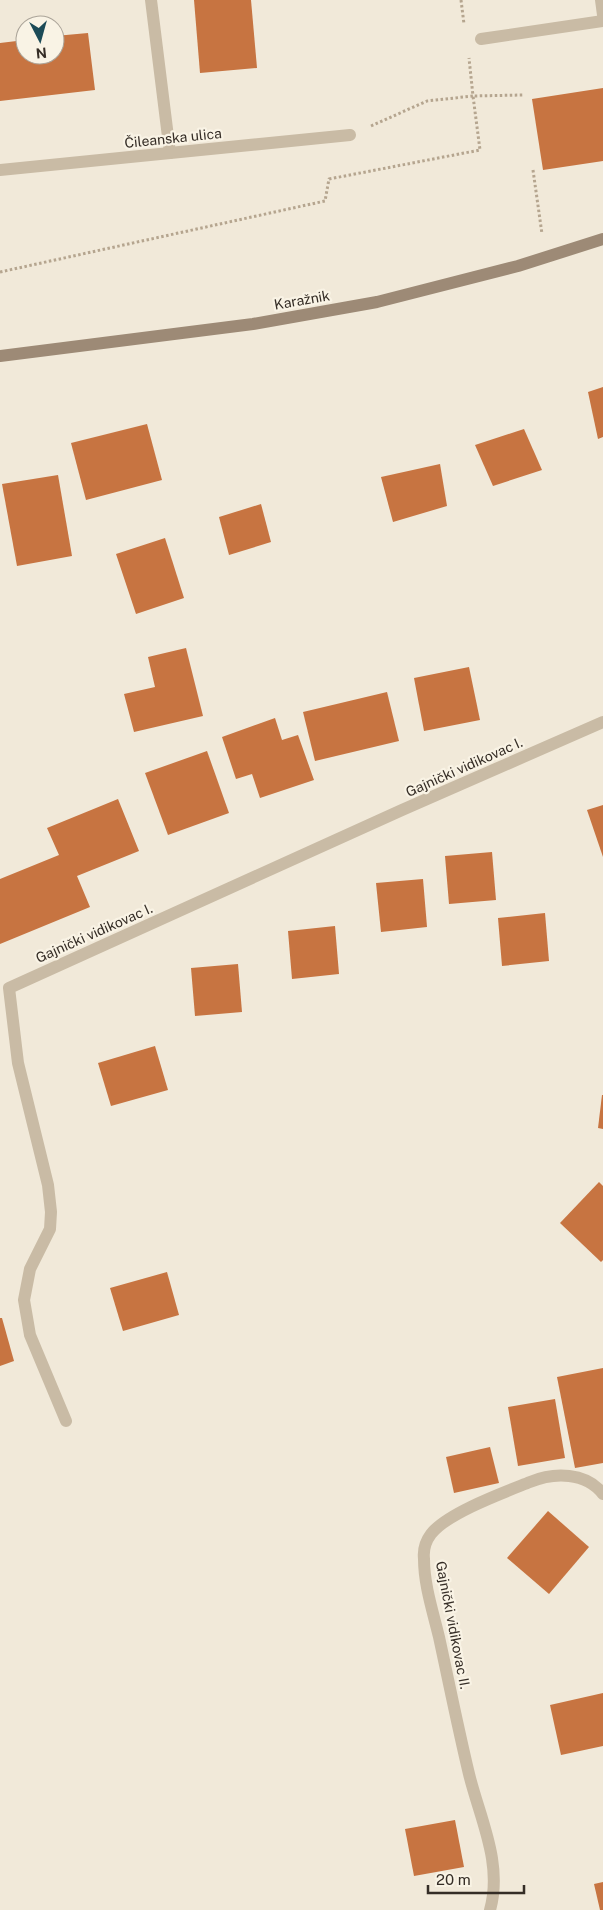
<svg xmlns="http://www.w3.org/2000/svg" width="603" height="1910" font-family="'Public Sans',sans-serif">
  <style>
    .building { fill: #c77441 }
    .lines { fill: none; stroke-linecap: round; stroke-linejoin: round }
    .path { stroke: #b5a58f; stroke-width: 3; stroke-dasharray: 2.5 2.5; stroke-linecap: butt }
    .street { stroke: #c9bba5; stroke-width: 12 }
    .secondary { stroke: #9d8a76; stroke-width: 12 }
    .labels { text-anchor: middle; stroke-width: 4.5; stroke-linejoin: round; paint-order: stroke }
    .street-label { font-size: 14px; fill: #352d26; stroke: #f9f3e5 }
  </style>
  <rect width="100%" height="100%" fill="#f1e9d9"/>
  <!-- building -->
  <g class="building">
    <polygon points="194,0 251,0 257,68 200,73"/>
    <polygon points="88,33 95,90 0,101 0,43 25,40 25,55 55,55 55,36"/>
    <polygon points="603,88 603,161 543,170 532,99"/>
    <polygon points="603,387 603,437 598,439 588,392"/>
    <polygon points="147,424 162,480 86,500 71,443"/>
    <polygon points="524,429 542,470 493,486 475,445"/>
    <polygon points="440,464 447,506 393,522 381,477"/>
    <polygon points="58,475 72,556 17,566 2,484"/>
    <polygon points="261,504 271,542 229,555 219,517"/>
    <polygon points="165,538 184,598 136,614 116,554"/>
    <polygon points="186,648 203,716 134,732 124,694 155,687 148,657"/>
    <polygon points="469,667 480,720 424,731 414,678"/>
    <polygon points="387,692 399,741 315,761 303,712"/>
    <polygon points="275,718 282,740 298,735 314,780 260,798 252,774 236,779 222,737"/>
    <polygon points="207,751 229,813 168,835 145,773"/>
    <polygon points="118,799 139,851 77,876 90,907 0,944 0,879 59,855 47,828"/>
    <polygon points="603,805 603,857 587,810"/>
    <polygon points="492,852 496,900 449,904 445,856"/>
    <polygon points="423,879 427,927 381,932 376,883"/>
    <polygon points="545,913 549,961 502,966 498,918"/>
    <polygon points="335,926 339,974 292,979 288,931"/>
    <polygon points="238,964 242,1012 195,1016 191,968"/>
    <polygon points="155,1046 168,1090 111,1106 98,1063"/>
    <polygon points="602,1095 603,1095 603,1129 598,1128"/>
    <polygon points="599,1182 603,1186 603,1260 601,1262 560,1223"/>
    <polygon points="167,1272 179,1315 123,1331 110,1288"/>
    <polygon points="0,1318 2,1318 14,1361 0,1366"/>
    <polygon points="603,1368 603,1463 575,1468 557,1377"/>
    <polygon points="555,1399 565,1458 518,1466 508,1407"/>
    <polygon points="490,1447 499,1483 454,1493 446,1457"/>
    <polygon points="548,1511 589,1547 549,1594 507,1558"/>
    <polygon points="603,1693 603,1746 561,1755 550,1705"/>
    <polygon points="455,1820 464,1867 414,1876 405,1829"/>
    <polygon points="603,1882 603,1910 600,1910 594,1884"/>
  </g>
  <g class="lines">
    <!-- path -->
    <g class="path">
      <polyline points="461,0 464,24"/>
      <polyline points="371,126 427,101 473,96 469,58"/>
      <polyline points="533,170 542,234"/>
      <polyline points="0,272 325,201 329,179 480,150 473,96 523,95"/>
    </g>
    <!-- street -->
    <g class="street">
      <polyline points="151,0 170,153"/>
      <polyline points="601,0 603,15"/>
      <polyline points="481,39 603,21"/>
      <polyline points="0,170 350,135"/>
      <polyline points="66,1421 30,1335 24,1300 30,1269 50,1229 51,1212 48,1185 18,1063 9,988 402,810 603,722"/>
      <path d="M490,1910C503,1863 480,1819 469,1774C458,1728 449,1683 439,1637C433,1612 424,1585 424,1559C423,1550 425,1542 431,1534C447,1513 505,1492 530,1482C554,1472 586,1472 603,1494"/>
    </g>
    <!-- secondary -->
    <polyline class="secondary" points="0,356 253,324 377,302 518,266 603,239"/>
  </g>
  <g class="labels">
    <!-- street labels -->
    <g class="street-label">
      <text transform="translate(173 138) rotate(-6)" y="5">Čileanska ulica</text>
      <text transform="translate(302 300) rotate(-10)" y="5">Karažnik</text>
      <text transform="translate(464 767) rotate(-24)" y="5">Gajnički vidikovac I.</text>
      <text transform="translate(94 933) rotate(-24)" y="5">Gajnički vidikovac I.</text>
      <text transform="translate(453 1625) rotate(79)" y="5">Gajnički vidikovac II.</text>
    </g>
  </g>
  <!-- north arrow -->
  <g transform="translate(40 40) rotate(174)"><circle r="24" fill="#f9f3e5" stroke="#aba499"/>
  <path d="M0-4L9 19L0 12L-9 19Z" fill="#1c4b57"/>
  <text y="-8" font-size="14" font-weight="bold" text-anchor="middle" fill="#352d26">N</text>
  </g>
  <!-- scale -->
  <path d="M428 1885v8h96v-8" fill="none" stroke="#352d26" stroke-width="2.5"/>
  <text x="436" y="1885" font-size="15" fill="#352d26" stroke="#f9f3e5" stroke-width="4" paint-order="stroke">20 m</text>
</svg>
